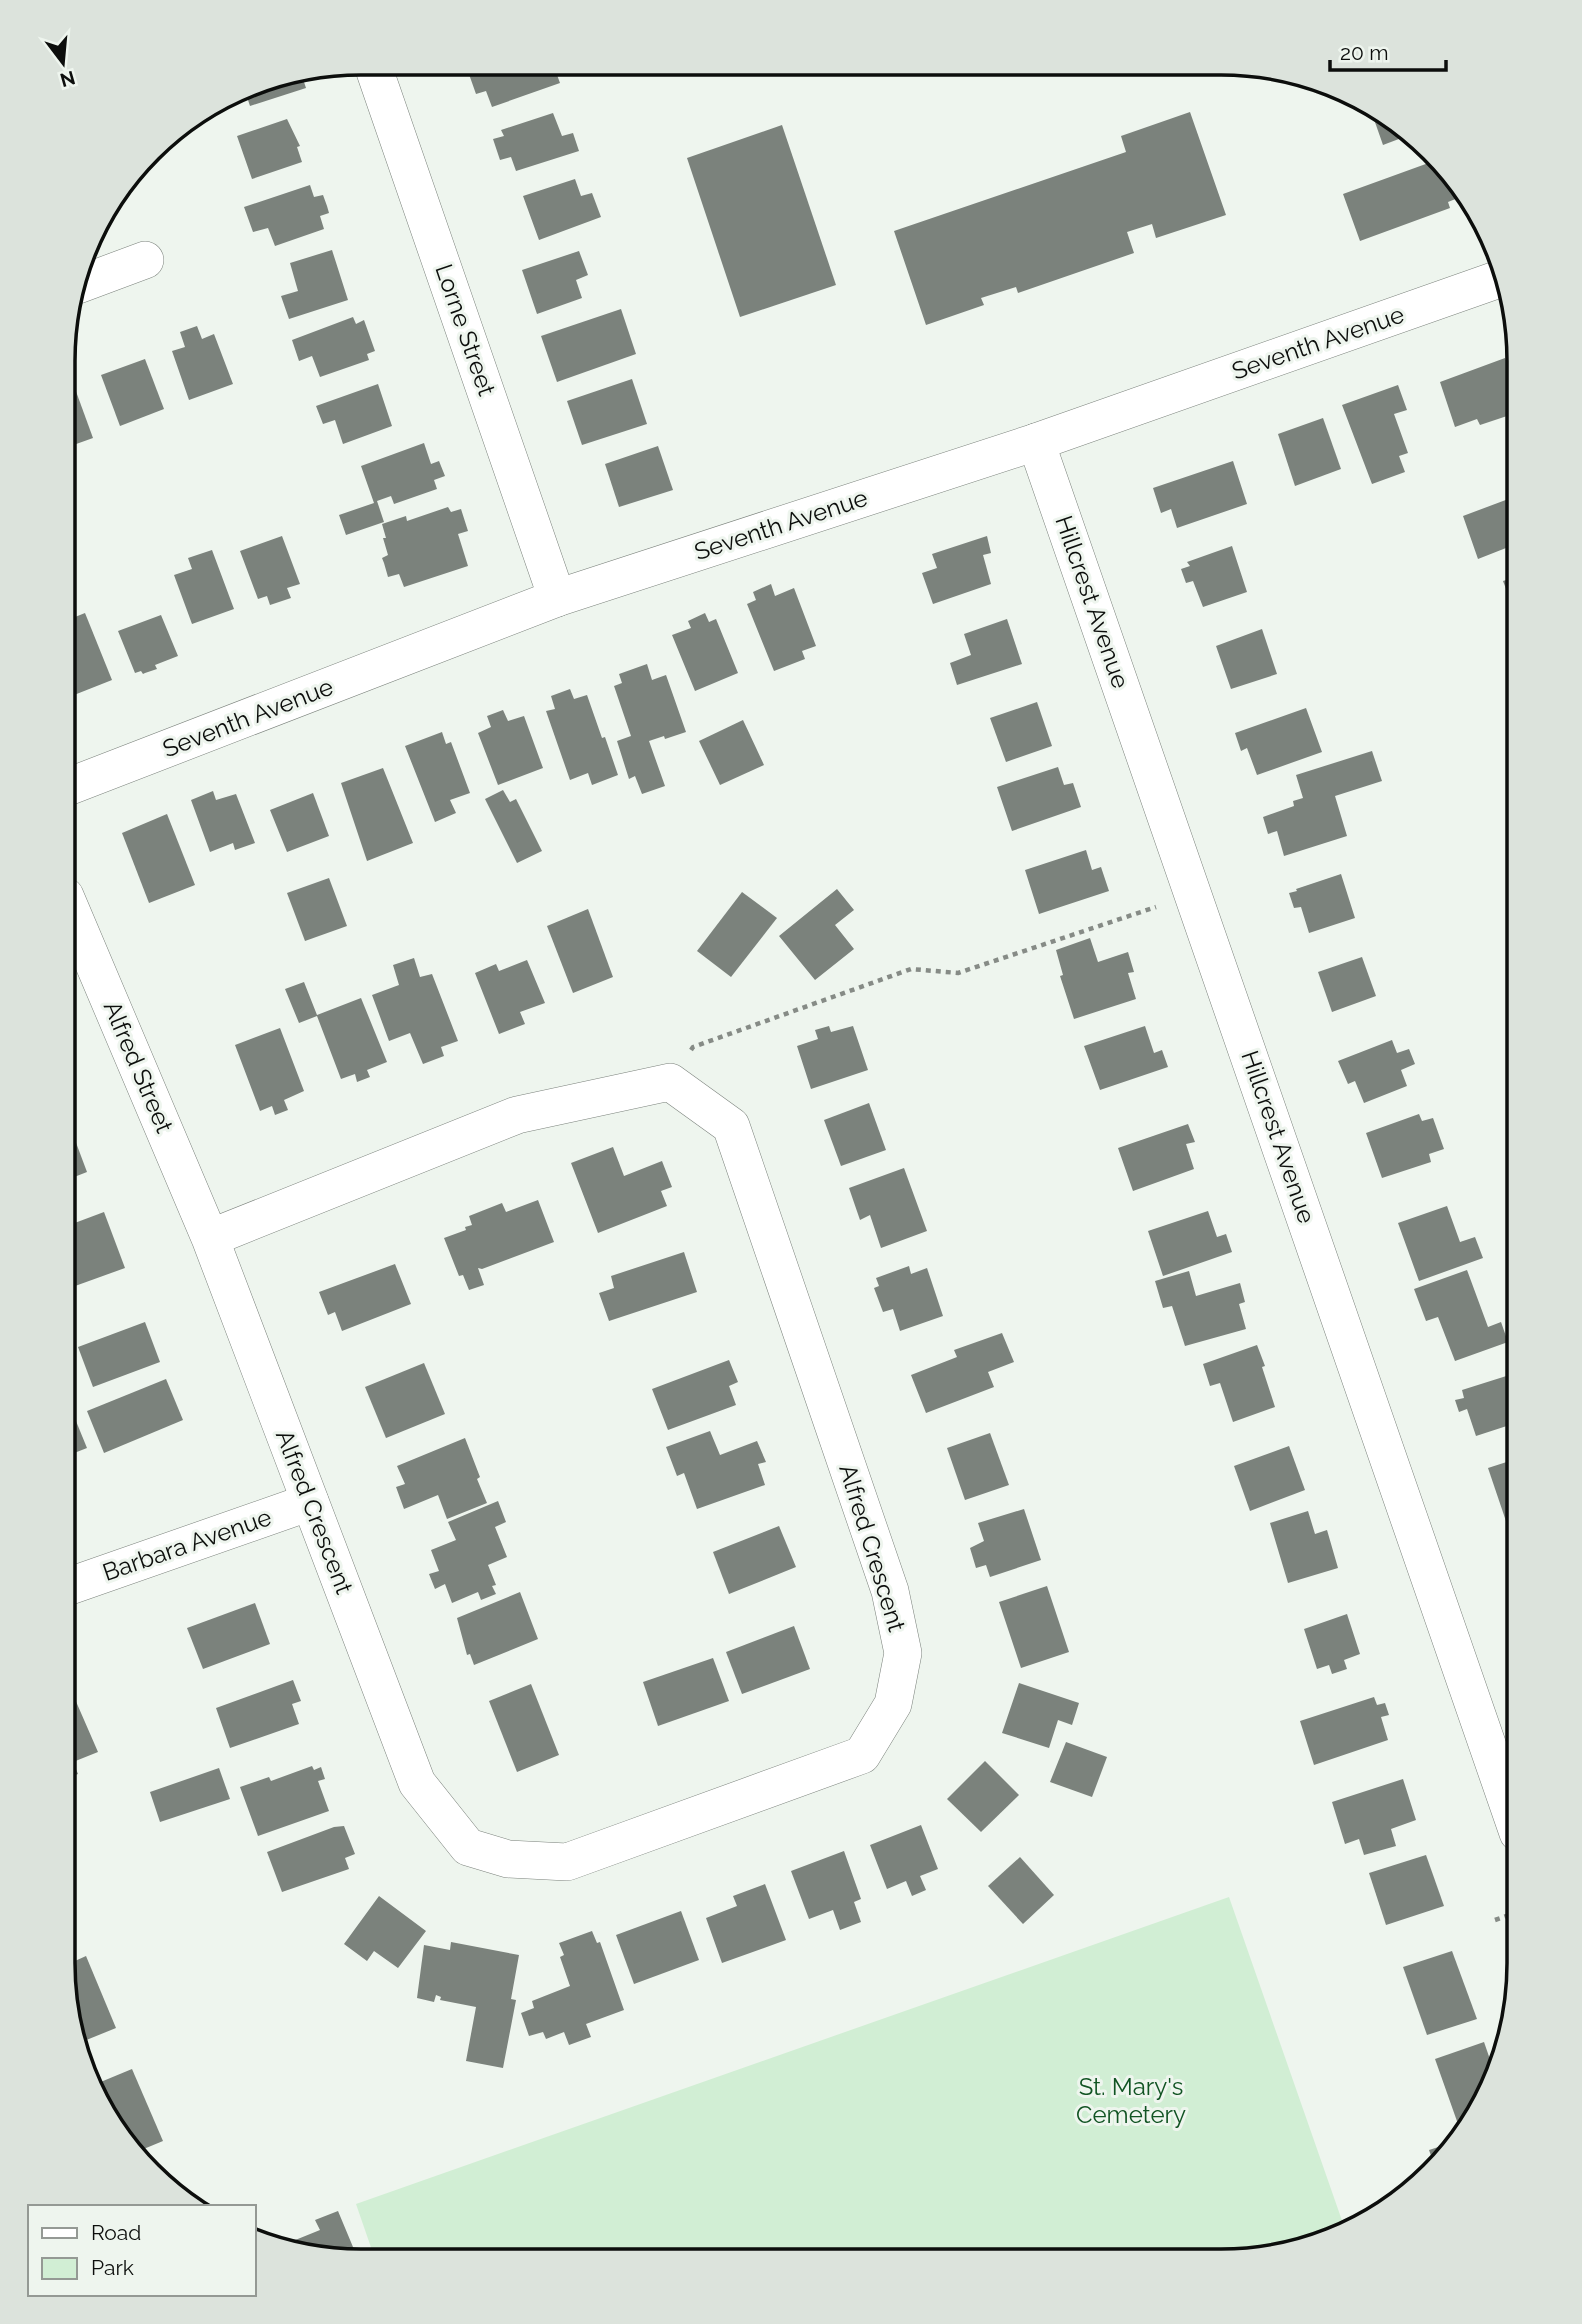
<svg xmlns="http://www.w3.org/2000/svg" width="1582" height="2324" font-family="Raleway,sans-serif">
  <style>
    .green { fill: #d1eed4 }
    .building { fill: #7b827c }
    .lines { fill: none; stroke-linecap: round; stroke-linejoin: round }
    .minor-casing { stroke: #7c837d; stroke-width: 38 }
    .path { stroke: #868b86; stroke-width: 4.5; stroke-dasharray: 5 5; stroke-linecap: butt }
    .minor { stroke: #fff; stroke-width: 37 }
    .labels { text-anchor: middle; stroke-width: 6; stroke-linejoin: round; paint-order: stroke }
    .street-label { font-size: 24px; fill: #0c0e0c; stroke: #eef5ee }
    .park-label { font-size: 24px; fill: #115423; stroke: #eef5ee }
    .rim { fill: none; stroke: #0c0e0c; stroke-width: 3.5 }
  </style>
  <rect width="100%" height="100%" fill="#eef5ee"/>
  <!-- green -->
  <polygon class="green" points="1229,1897 1346,2232 1335,2238 1221,2261 375,2259 356,2204"/>
  <!-- building -->
  <g class="building">
    <polygon points="465,63 537,64 538,66 553,64 560,83 492,107 486,91 476,94"/>
    <polygon points="301,73 306,88 250,106 245,91 265,79"/>
    <polygon points="1369,105 1402,124 1412,134 1383,145"/>
    <polygon points="1190,112 1226,215 1156,238 1152,224 1127,232 1134,253 1018,293 1016,287 981,298 984,305 926,325 894,231 1126,152 1121,136"/>
    <polygon points="553,113 562,136 573,133 579,151 516,171 511,157 500,160 493,139 504,136 501,130"/>
    <polygon points="287,119 300,146 297,147 302,162 252,179 237,136"/>
    <polygon points="782,125 836,285 740,317 687,158"/>
    <polygon points="1434,161 1437,169 1444,166 1447,170 1458,198 1448,202 1450,208 1360,241 1343,194"/>
    <polygon points="575,179 581,196 592,193 601,217 539,240 523,196"/>
    <polygon points="310,185 314,197 323,195 327,206 329,213 320,216 324,229 275,246 268,228 253,232 244,207"/>
    <polygon points="332,250 348,300 289,319 281,296 298,291 290,263"/>
    <polygon points="579,251 588,275 576,280 582,298 537,314 522,270"/>
    <polygon points="621,309 636,354 557,382 541,336"/>
    <polygon points="353,317 356,324 364,320 375,351 367,354 369,360 320,377 312,356 299,361 292,340"/>
    <polygon points="197,326 202,339 214,334 233,384 189,400 172,351 185,347 180,332"/>
    <polygon points="1505,358 1511,374 1519,372 1519,390 1515,391 1519,412 1480,425 1477,419 1455,427 1440,382"/>
    <polygon points="145,359 164,409 120,426 101,375"/>
    <polygon points="66,364 93,438 65,448"/>
    <polygon points="632,379 647,424 582,445 567,401"/>
    <polygon points="378,384 392,426 343,444 335,420 323,424 316,406"/>
    <polygon points="1398,385 1407,410 1394,414 1408,453 1399,456 1405,472 1372,484 1342,405"/>
    <polygon points="1323,418 1341,469 1295,486 1278,434"/>
    <polygon points="424,443 431,464 439,461 445,476 434,480 437,489 394,504 391,496 377,501 384,522 346,535 339,515 374,503 361,466"/>
    <polygon points="658,446 673,490 619,507 605,464"/>
    <polygon points="1233,461 1247,504 1177,528 1171,509 1161,513 1153,488"/>
    <polygon points="1519,495 1519,553 1509,556 1506,548 1478,559 1463,516"/>
    <polygon points="448,507 451,512 461,509 468,531 458,534 468,566 404,587 399,574 388,577 384,563 382,558 388,555 383,538 386,538 382,524 406,516 407,521"/>
    <polygon points="282,536 300,584 287,588 291,598 270,605 267,596 258,599 240,551"/>
    <polygon points="987,536 991,553 983,555 991,584 933,604 922,573 937,568 932,554"/>
    <polygon points="1232,546 1247,592 1203,607 1193,581 1186,583 1181,569 1190,566 1187,562"/>
    <polygon points="212,550 234,609 192,624 174,575 192,569 188,558"/>
    <polygon points="1519,576 1519,611 1515,612 1503,581"/>
    <polygon points="771,584 775,596 794,588 816,646 802,651 805,659 774,671 747,604 756,600 753,592"/>
    <polygon points="85,613 112,680 69,697 65,687 65,621"/>
    <polygon points="705,613 709,622 716,619 738,673 695,691 672,635 691,628 688,621"/>
    <polygon points="161,615 178,656 155,665 157,669 145,673 143,674 141,671 135,673 118,631"/>
    <polygon points="1007,619 1022,664 957,685 950,663 971,655 964,634"/>
    <polygon points="1262,629 1277,674 1231,689 1216,646"/>
    <polygon points="647,664 652,680 666,675 686,732 665,739 664,736 649,741 665,786 642,794 635,776 629,779 617,741 631,736 614,686 622,683 619,674"/>
    <polygon points="570,689 574,699 587,695 602,738 605,737 618,775 592,785 588,773 570,780 546,711 555,709 551,696"/>
    <polygon points="1037,702 1052,746 1006,762 990,718"/>
    <polygon points="1306,708 1322,752 1257,775 1247,748 1241,751 1235,733"/>
    <polygon points="503,710 508,721 524,716 543,768 498,785 478,733 491,727 487,716"/>
    <polygon points="743,720 764,765 720,785 699,741"/>
    <polygon points="442,732 446,744 451,742 470,793 450,800 456,813 435,822 405,746"/>
    <polygon points="1372,751 1382,781 1335,796 1347,836 1284,856 1277,831 1268,834 1263,817 1294,806 1293,801 1303,798 1296,775"/>
    <polygon points="1058,767 1064,785 1073,783 1081,807 1012,831 997,787"/>
    <polygon points="383,768 413,843 367,861 341,783"/>
    <polygon points="503,790 510,802 516,799 542,851 517,863 485,799"/>
    <polygon points="213,791 216,800 236,794 255,843 235,850 233,843 210,852 191,800"/>
    <polygon points="313,793 329,836 287,852 270,810"/>
    <polygon points="167,814 195,885 149,903 122,833"/>
    <polygon points="1086,850 1092,870 1101,867 1109,891 1039,914 1025,870"/>
    <polygon points="1341,874 1355,918 1309,933 1301,907 1294,908 1289,893 1297,891 1296,889"/>
    <polygon points="329,878 347,926 305,941 287,893"/>
    <polygon points="837,889 854,910 835,925 854,949 815,980 779,936"/>
    <polygon points="742,892 777,918 731,977 697,951"/>
    <polygon points="588,909 613,977 573,993 547,926"/>
    <polygon points="1090,938 1098,962 1128,952 1134,972 1128,973 1136,999 1074,1019 1060,976 1063,975 1056,950"/>
    <polygon points="1362,957 1376,996 1332,1012 1318,972"/>
    <polygon points="414,958 420,977 432,974 458,1041 441,1047 444,1056 423,1064 410,1033 389,1041 372,995 399,985 393,965"/>
    <polygon points="527,960 545,1003 520,1012 525,1024 499,1034 475,973 496,964 499,971"/>
    <polygon points="304,982 317,1015 361,998 387,1062 367,1070 370,1077 357,1082 355,1074 341,1079 317,1016 299,1023 285,989"/>
    <polygon points="829,1026 831,1032 853,1026 868,1070 811,1089 797,1046 818,1039 815,1030"/>
    <polygon points="1145,1026 1154,1053 1162,1050 1168,1067 1100,1090 1084,1046"/>
    <polygon points="280,1028 304,1091 284,1100 288,1110 275,1115 272,1106 260,1111 235,1045"/>
    <polygon points="1392,1040 1397,1053 1409,1049 1415,1064 1401,1070 1407,1086 1364,1103 1355,1081 1348,1084 1338,1061"/>
    <polygon points="869,1103 886,1150 841,1166 824,1120"/>
    <polygon points="1419,1114 1422,1121 1433,1118 1444,1149 1429,1154 1431,1162 1382,1178 1366,1133"/>
    <polygon points="1188,1124 1195,1142 1186,1144 1194,1169 1133,1191 1118,1148"/>
    <polygon points="72,1132 87,1172 64,1181 64,1135"/>
    <polygon points="613,1147 624,1176 662,1161 672,1187 661,1191 667,1206 598,1233 571,1163"/>
    <polygon points="904,1168 927,1231 881,1248 870,1215 860,1220 849,1188"/>
    <polygon points="538,1200 554,1242 482,1269 478,1268 484,1285 469,1290 463,1275 459,1276 444,1238 466,1230 465,1227 472,1225 469,1216 502,1203 506,1212"/>
    <polygon points="1447,1206 1460,1242 1475,1237 1483,1258 1419,1281 1398,1223"/>
    <polygon points="1208,1211 1217,1237 1226,1234 1232,1252 1163,1276 1148,1231"/>
    <polygon points="104,1212 125,1268 64,1290 64,1227"/>
    <polygon points="684,1252 697,1292 609,1321 599,1293 614,1288 611,1276"/>
    <polygon points="395,1264 411,1304 342,1331 335,1312 328,1315 319,1292"/>
    <polygon points="909,1266 911,1274 927,1268 943,1316 900,1331 893,1309 883,1312 874,1288 879,1286 876,1278"/>
    <polygon points="1467,1270 1488,1327 1501,1322 1508,1342 1455,1361 1438,1317 1426,1321 1414,1289"/>
    <polygon points="1189,1271 1196,1296 1240,1283 1245,1302 1239,1304 1246,1329 1185,1346 1172,1306 1163,1308 1155,1281"/>
    <polygon points="145,1322 160,1362 93,1387 78,1347"/>
    <polygon points="1002,1333 1014,1362 988,1372 994,1387 926,1413 911,1375 957,1357 954,1350"/>
    <polygon points="1257,1345 1265,1366 1262,1367 1275,1407 1233,1422 1220,1383 1210,1386 1203,1364"/>
    <polygon points="729,1360 738,1382 729,1386 736,1405 668,1430 652,1389"/>
    <polygon points="424,1363 445,1414 386,1438 365,1387"/>
    <polygon points="1519,1372 1519,1422 1476,1436 1467,1409 1459,1412 1455,1400 1464,1398 1462,1390"/>
    <polygon points="166,1379 183,1420 104,1453 87,1411"/>
    <polygon points="69,1404 87,1448 64,1457 64,1406"/>
    <polygon points="710,1431 720,1455 757,1441 766,1462 758,1464 765,1485 697,1509 684,1473 677,1476 666,1447"/>
    <polygon points="990,1433 1009,1485 965,1500 947,1448"/>
    <polygon points="465,1438 480,1477 477,1479 487,1503 447,1519 438,1495 404,1509 396,1487 405,1484 397,1466"/>
    <polygon points="1289,1446 1305,1490 1250,1511 1234,1466"/>
    <polygon points="1519,1458 1519,1527 1509,1530 1488,1468"/>
    <polygon points="498,1501 506,1522 495,1527 507,1557 488,1565 496,1585 492,1586 496,1594 481,1600 478,1592 452,1603 445,1584 435,1589 429,1574 439,1571 431,1550 456,1540 448,1522"/>
    <polygon points="1024,1509 1041,1560 990,1577 986,1565 976,1568 970,1548 984,1541 978,1523"/>
    <polygon points="1308,1511 1315,1534 1327,1530 1338,1568 1288,1583 1270,1523"/>
    <polygon points="779,1526 796,1567 729,1594 713,1552"/>
    <polygon points="1047,1586 1069,1652 1021,1668 999,1602"/>
    <polygon points="520,1592 538,1639 474,1665 470,1654 467,1655 457,1618"/>
    <polygon points="255,1603 270,1644 203,1669 187,1628"/>
    <polygon points="1347,1614 1360,1654 1344,1660 1347,1669 1332,1674 1329,1665 1317,1669 1304,1629"/>
    <polygon points="794,1626 810,1669 742,1694 726,1652"/>
    <polygon points="713,1658 729,1701 658,1726 643,1682"/>
    <polygon points="293,1680 301,1701 292,1704 299,1724 230,1748 216,1708"/>
    <polygon points="1019,1683 1079,1703 1072,1725 1058,1720 1049,1748 1002,1733"/>
    <polygon points="531,1684 559,1755 517,1772 489,1701"/>
    <polygon points="71,1690 98,1752 73,1762 78,1774 63,1780 63,1693"/>
    <polygon points="1374,1697 1377,1705 1385,1703 1389,1715 1381,1717 1388,1740 1314,1765 1300,1721"/>
    <polygon points="1066,1742 1107,1757 1092,1797 1050,1782"/>
    <polygon points="985,1761 1019,1795 981,1832 947,1799"/>
    <polygon points="312,1766 314,1770 321,1767 325,1779 318,1781 329,1811 258,1836 240,1787 269,1777 271,1781"/>
    <polygon points="219,1768 230,1799 160,1822 150,1792"/>
    <polygon points="1403,1779 1416,1820 1391,1829 1396,1846 1364,1855 1359,1839 1345,1844 1332,1802"/>
    <polygon points="921,1825 938,1869 920,1876 926,1890 912,1896 906,1881 887,1889 870,1845"/>
    <polygon points="344,1826 355,1854 345,1858 349,1869 282,1892 267,1852 334,1827"/>
    <polygon points="844,1851 861,1899 854,1902 861,1922 840,1930 833,1910 809,1919 791,1871"/>
    <polygon points="1426,1855 1444,1906 1386,1925 1369,1873"/>
    <polygon points="1020,1857 1054,1895 1023,1924 988,1886"/>
    <polygon points="765,1884 786,1940 722,1963 706,1918 737,1906 733,1896"/>
    <polygon points="379,1896 426,1931 398,1968 374,1951 367,1961 344,1944"/>
    <polygon points="681,1911 699,1960 634,1984 616,1935"/>
    <polygon points="592,1931 597,1943 600,1942 624,2010 586,2024 591,2037 569,2045 564,2032 546,2039 543,2032 529,2036 521,2013 534,2008 532,2001 570,1986 560,1957 564,1955 559,1943"/>
    <polygon points="451,1942 519,1955 511,1999 516,2000 503,2068 466,2061 476,2007 440,2000 441,1997 436,1995 434,2002 417,1998 424,1945 450,1950"/>
    <polygon points="1452,1951 1477,2019 1427,2035 1403,1967"/>
    <polygon points="86,1956 116,2028 79,2043 64,1966"/>
    <polygon points="1484,2042 1495,2074 1471,2119 1458,2124 1435,2059"/>
    <polygon points="132,2069 163,2141 134,2153 125,2145 91,2086"/>
    <polygon points="1460,2140 1458,2144 1435,2167 1429,2150"/>
    <polygon points="338,2211 358,2259 323,2258 278,2247 320,2230 315,2220"/>
  </g>
  <g class="lines">
    <defs>
      <g id="minor">
        <polyline points="372,63 557,598"/>
        <polyline points="78,285 145,260"/>
        <polyline points="1036,442 1518,1833"/>
        <polyline points="65,788 557,598 1036,442 1502,278"/>
        <polyline points="65,896 210,1238 417,1783 468,1847 508,1859 567,1862 862,1755 893,1704 903,1653 890,1591 731,1126 670,1082 517,1115 210,1238"/>
        <polyline points="64,1588 310,1502"/>
      </g>
    </defs>
    <!-- minor casing -->
    <use href="#minor" class="minor-casing"/>
    <!-- path -->
    <g class="path">
      <polyline points="691,1050 693,1047 911,969 958,973 1156,907"/>
      <polyline points="1495,1920 1518,1912"/>
    </g>
    <!-- minor -->
    <use href="#minor" class="minor"/>
  </g>
  <g class="labels">
    <!-- street labels -->
    <g class="street-label">
      <text transform="translate(465 330) rotate(71)" y="8">Lorne Street</text>
      <text transform="translate(1318 343) rotate(-19)" y="8">Seventh Avenue</text>
      <text transform="translate(781 525) rotate(-18)" y="8">Seventh Avenue</text>
      <text transform="translate(1092 602) rotate(71)" y="8">Hillcrest Avenue</text>
      <text transform="translate(248 718) rotate(-21)" y="8">Seventh Avenue</text>
      <text transform="translate(138 1067) rotate(67)" y="8">Alfred Street</text>
      <text transform="translate(1278 1137) rotate(71)" y="8">Hillcrest Avenue</text>
      <text transform="translate(314 1512) rotate(69)" y="8">Alfred Crescent</text>
      <text transform="translate(187 1545) rotate(-19)" y="8">Barbara Avenue</text>
      <text transform="translate(872 1548) rotate(73)" y="8">Alfred Crescent</text>
    </g>
    <!-- park labels -->
    <g class="park-label">
      <text x="1131" y="2095">St. Mary's<tspan x="1131" dy="28">Cemetery</tspan></text>
    </g>
  </g>
  <!-- crop -->
  <path d="M0 0H1582V2324H0ZM361 75H1221A286 286 0 0 1 1507 361V1963A286 286 0 0 1 1221 2249H361A286 286 0 0 1 75 1963V361A286 286 0 0 1 361 75Z" fill="#dce3dc" fill-rule="evenodd"/>
  <path class="rim" d="M361 75H1221A286 286 0 0 1 1507 361V1963A286 286 0 0 1 1221 2249H361A286 286 0 0 1 75 1963V361A286 286 0 0 1 361 75Z"/>
  <!-- legend -->
  <rect x="28" y="2205" width="228" height="91" fill="#eef5ee" stroke="#949994" stroke-width="2"/>
  <rect x="42" y="2228" width="35" height="10" fill="#ffffff" stroke="#949994" stroke-width="2"/>
  <text x="91" y="2240" font-size="21" fill="#0c0e0c">Road</text>
  <rect x="42" y="2258" width="35" height="21" fill="#d1eed4" stroke="#949994" stroke-width="2"/>
  <text x="91" y="2275" font-size="21" fill="#0c0e0c">Park</text>
  <!-- north arrow -->
  <g transform="translate(63 63) rotate(164)" stroke="#eef5ee" stroke-width="5" paint-order="stroke">
  <path d="M0-5L12 26L0 18L-12 26Z" fill="#0c0e0c"/>
  <text y="-10" font-size="19" font-weight="bold" text-anchor="middle" fill="#0c0e0c">N</text>
  </g>
  <!-- scale -->
  <path d="M1330 60v10h116v-10" fill="none" stroke="#0c0e0c" stroke-width="3.5"/>
  <text x="1340" y="60" font-size="21" fill="#0c0e0c" stroke="#eef5ee" stroke-width="5" paint-order="stroke">20 m</text>
</svg>
